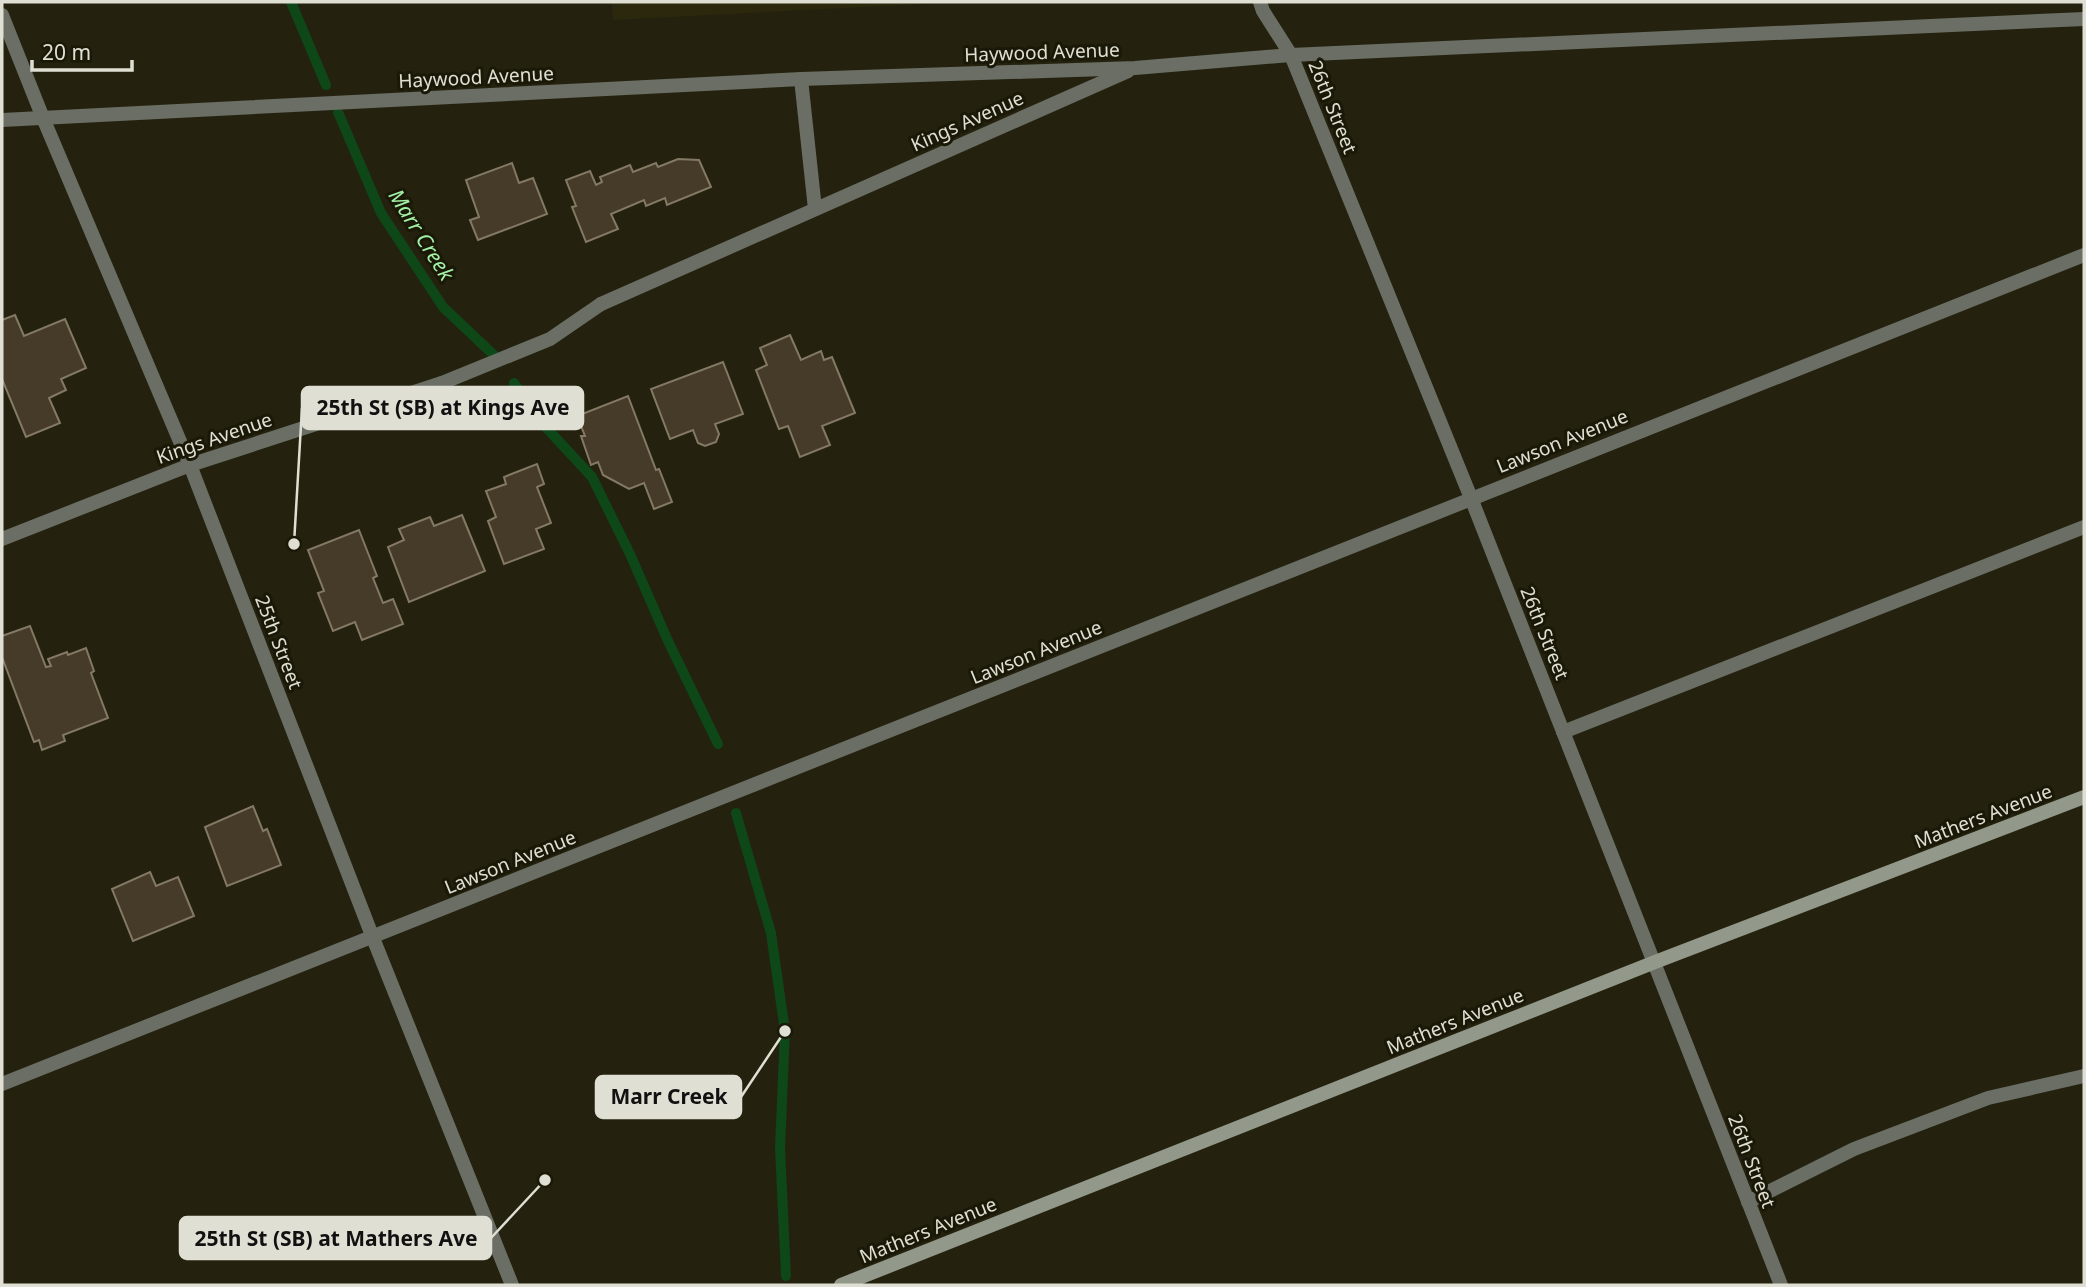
<svg xmlns="http://www.w3.org/2000/svg" width="2086" height="1287" font-family="'Noto Sans',sans-serif">
  <style>
    .built { fill: #2b280d }
    .lines { fill: none; stroke-linecap: round; stroke-linejoin: round }
    .stream { stroke: #0e4718; stroke-width: 10 }
    .building { fill: #453b28; stroke: #847964; stroke-width: 2 }
    .lane { stroke: #6a6e64; stroke-width: 14 }
    .street { stroke: #6a6e64; stroke-width: 14 }
    .secondary { stroke: #93998a; stroke-width: 14 }
    .labels { text-anchor: middle; stroke-width: 6; stroke-linejoin: round; paint-order: stroke }
    .street-label { font-size: 19px; fill: #e0dfd3; stroke: #1a1806 }
    .water-label { font-size: 21px; font-style: italic; fill: #a3f1a7; stroke: #1a1806 }
    .leader { fill: none; stroke: #e0dfd3; stroke-width: 2.5 }
    .callout-dot { fill: #e0dfd3; stroke: #1a1806; stroke-width: 2.5 }
    .callout { fill: #e0dfd3; stroke: #e0dfd3; stroke-width: 2.5 }
    .callout-label { font-size: 21px; text-anchor: middle; font-weight: bold; fill: #111 }
  </style>
  <rect width="100%" height="100%" fill="#24220e"/>
  <!-- built -->
  <polygon class="built" points="612,2 921,2 922,4 613,20"/>
  <g class="lines">
    <!-- stream -->
    <g class="stream">
      <polyline points="291,2 326,85"/>
      <polyline points="338,112 381,213 443,307 498,359"/>
      <polyline points="514,383 542,423 592,477 630,554 668,641 718,744"/>
      <polyline points="736,813 771,933 785,1031 780,1148 786,1276"/>
    </g>
  </g>
  <!-- building -->
  <g class="building">
    <polygon points="678,159 699,160 711,187 667,205 665,198 646,206 644,200 611,214 618,229 586,242 572,207 576,206 566,180 590,171 596,185 602,182 600,177 630,165 633,172 656,163 658,167"/>
    <polygon points="512,163 519,183 533,178 547,214 478,240 470,220 479,217 466,180"/>
    <polygon points="15,315 24,336 65,319 86,368 61,379 66,390 49,398 60,423 26,437 2,379 2,320"/>
    <polygon points="790,335 801,360 821,351 824,360 832,357 855,413 822,426 830,445 800,457 788,426 779,429 756,370 767,365 760,348"/>
    <polygon points="723,362 743,414 715,424 719,434 716,442 705,446 698,443 693,430 670,439 651,389"/>
    <polygon points="628,396 656,470 659,469 672,502 654,509 644,483 629,489 603,475 598,462 591,465 581,436 585,436 577,416"/>
    <polygon points="537,464 544,484 537,487 551,523 536,529 544,549 504,564 488,521 496,517 486,491 506,484 504,477"/>
    <polygon points="462,515 485,571 409,602 388,547 404,540 399,529 430,517 434,526"/>
    <polygon points="359,530 377,576 373,578 383,603 393,599 403,624 362,640 355,622 333,631 318,593 324,591 308,550"/>
    <polygon points="30,626 46,667 51,666 48,659 67,652 68,655 86,648 94,671 91,673 108,718 63,735 65,741 42,750 39,740 34,742 2,657 2,636"/>
    <polygon points="253,806 263,831 267,829 281,865 227,886 205,827"/>
    <polygon points="150,872 156,886 178,877 194,916 133,941 112,889"/>
  </g>
  <g class="lines">
    <!-- lane -->
    <g class="lane">
      <polyline points="442,383 550,339 601,304"/>
      <polyline points="1563,732 2084,527"/>
      <polyline points="1748,1202 1854,1149 1988,1098 2084,1076"/>
    </g>
    <!-- street -->
    <g class="street">
      <polyline points="1260,2 1263,11 1291,55 1471,498 1781,1285"/>
      <polyline points="2,15 43,118 190,465 373,938 512,1285"/>
      <polyline points="801,79 815,209"/>
      <polyline points="2,120 801,79 1135,68 1291,55 2084,19"/>
      <polyline points="601,304 1128,71"/>
      <polyline points="2,539 190,465 442,383"/>
      <path d="M2,1084C697,810 1389,529 2084,255"/>
    </g>
    <!-- secondary -->
    <polyline class="secondary" points="841,1285 1655,962 2084,797"/>
  </g>
  <g class="labels">
    <!-- street labels -->
    <g class="street-label">
      <text transform="translate(1042 52) rotate(-2)" y="7">Haywood Avenue</text>
      <text transform="translate(476 77) rotate(-3)" y="7">Haywood Avenue</text>
      <text transform="translate(1333 107) rotate(68)" y="7">26th Street</text>
      <text transform="translate(967 121) rotate(-24)" y="7">Kings Avenue</text>
      <text transform="translate(214 438) rotate(-19)" y="7">Kings Avenue</text>
      <text transform="translate(1562 441) rotate(-22)" y="7">Lawson Avenue</text>
      <text transform="translate(1545 633) rotate(68)" y="7">26th Street</text>
      <text transform="translate(279 642) rotate(69)" y="7">25th Street</text>
      <text transform="translate(1036 652) rotate(-22)" y="7">Lawson Avenue</text>
      <text transform="translate(1983 816) rotate(-21)" y="7">Mathers Avenue</text>
      <text transform="translate(510 862) rotate(-22)" y="7">Lawson Avenue</text>
      <text transform="translate(1455 1021) rotate(-22)" y="7">Mathers Avenue</text>
      <text transform="translate(1752 1161) rotate(69)" y="7">26th Street</text>
      <text transform="translate(928 1230) rotate(-22)" y="7">Mathers Avenue</text>
    </g>
    <!-- water labels -->
    <g class="water-label">
      <text transform="translate(421 235) rotate(58)" y="7">Marr Creek</text>
    </g>
  </g>
  <!-- callouts -->
  <path class="leader" d="M294 544L302 408M785 1031L741 1097M545 1180L491 1238"/>
  <g class="callout-dot">
    <circle cx="294" cy="544" r="7"/>
    <circle cx="785" cy="1031" r="7"/>
    <circle cx="545" cy="1180" r="7"/>
  </g>
  <g class="callout">
    <rect x="302" y="387" width="281" height="42" rx="7"/>
    <rect x="596" y="1076" width="145" height="42" rx="7"/>
    <rect x="180" y="1217" width="311" height="42" rx="7"/>
  </g>
  <g class="callout-label">
    <text x="443" y="415">25th St (SB) at Kings Ave</text>
    <text x="669" y="1104">Marr Creek</text>
    <text x="336" y="1246">25th St (SB) at Mathers Ave</text>
  </g>
  <!-- border -->
  <rect width="2086" height="1287" fill="none" stroke="#e0dfd3" stroke-width="7"/>
  <!-- scale -->
  <path d="M32 60v10h100v-10" fill="none" stroke="#e0dfd3" stroke-width="3.5"/>
  <text x="42" y="60" font-size="21" fill="#e0dfd3" stroke="#1a1806" stroke-width="5" paint-order="stroke">20 m</text>
</svg>
